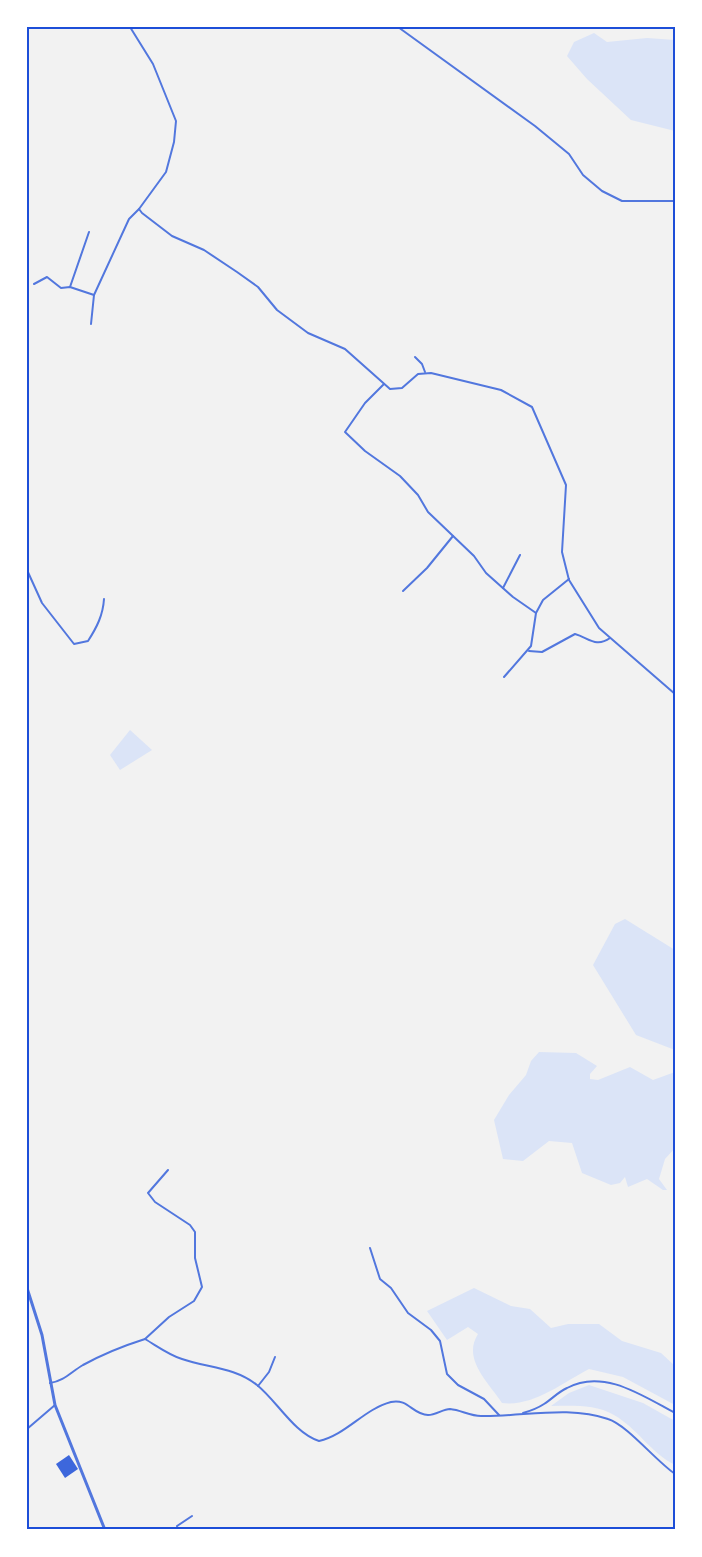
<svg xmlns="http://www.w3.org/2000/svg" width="702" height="1557" font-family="'PT Sans Narrow',sans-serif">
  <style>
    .green { fill: #dbe4f7 }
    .building { fill: #3d67dc }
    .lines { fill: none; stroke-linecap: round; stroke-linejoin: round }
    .minor { stroke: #5277de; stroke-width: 2 }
    .tertiary { stroke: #5277de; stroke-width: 3 }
    .neatline { fill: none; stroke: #1d4ed8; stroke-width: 2 }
  </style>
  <rect width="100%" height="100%" fill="#f2f2f2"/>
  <!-- green -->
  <g class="green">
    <polygon points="594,33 607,42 647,38 675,40 675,131 631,120 587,79 567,56 574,42"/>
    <polygon points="130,730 152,750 120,770 110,755"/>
    <polygon points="625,919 675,950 675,1050 636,1035 593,965 615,924"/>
    <polygon points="539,1052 576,1053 597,1066 590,1074 590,1079 598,1080 630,1067 653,1080 675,1072 673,1129 675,1148 665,1159 659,1179 667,1190 663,1190 647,1179 628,1187 625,1177 620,1183 611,1185 582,1173 572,1143 549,1141 523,1161 503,1159 494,1120 509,1095 526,1075 531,1061"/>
    <path d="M474,1288L511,1306L530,1309L551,1328L568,1324H599L622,1341L661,1353L675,1366V1405L623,1377L589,1369C562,1383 533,1407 502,1403C488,1382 462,1359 478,1334L468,1327L447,1340L427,1311Z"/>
    <path d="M589,1385L643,1403L675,1421V1465C651,1453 637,1428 614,1415C595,1404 572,1406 551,1406L569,1393Z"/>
  </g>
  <!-- building -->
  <polygon class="building" points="69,1455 78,1469 65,1478 56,1464"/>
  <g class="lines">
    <!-- minor -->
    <g class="minor">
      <polyline points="130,27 153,64 176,121 174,142 166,172 139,209 142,213 172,236 204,250 237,272 258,287 277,310 308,333 345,349 390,389 402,388 418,374 431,373 501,390 532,407 566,485 562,552 569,580 599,628 675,694"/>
      <polyline points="398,27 535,126 569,154 583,175 602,191 622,201 675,201"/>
      <polyline points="34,284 47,277 61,288 70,287 94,295"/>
      <polyline points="70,287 89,232"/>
      <polyline points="91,324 94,295 129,219 139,209"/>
      <polyline points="415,357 422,364 425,372"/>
      <polyline points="384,384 365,403 345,432 365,451 400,476 418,495 428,512 474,556 486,573 513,597 536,613"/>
      <path d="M27,570L42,603L74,644L88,641C97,627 103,615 104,599"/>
      <polyline points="503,588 520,555"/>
      <polyline points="403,591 427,568 453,536"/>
      <path d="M529,651L542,652L575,634C589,638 596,648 610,638"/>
      <polyline points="504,677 531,646 536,613 543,600 569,579"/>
      <polyline points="370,1248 380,1279 391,1288 408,1313 431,1330 440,1341 447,1374 458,1385 484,1399 499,1415"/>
      <polyline points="145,1339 169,1317 194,1301 202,1287 195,1258 195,1232 190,1225 155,1202 148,1193 168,1170"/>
      <path d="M50,1383C64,1381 71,1372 83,1365C103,1354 123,1346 145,1339C157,1346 169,1355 182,1359C208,1368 234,1367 257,1385C277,1401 294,1433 319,1441C346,1435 364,1409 391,1402C408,1398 413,1415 428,1415C436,1415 443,1409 450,1409C461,1410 470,1416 481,1416C523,1417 568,1405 608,1419C627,1425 655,1460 675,1474"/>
      <polyline points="258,1386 269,1372 275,1357"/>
      <path d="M523,1413C530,1411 538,1408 544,1404C552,1399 558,1392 567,1388C603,1368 643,1396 675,1413"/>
      <polyline points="27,1429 55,1405"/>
      <polyline points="178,1530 177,1526 192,1516"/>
    </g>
    <!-- tertiary -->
    <polyline class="tertiary" points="27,1288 42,1335 55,1405 105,1530"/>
  </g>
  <!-- border -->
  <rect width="702" height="1557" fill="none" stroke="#ffffff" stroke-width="57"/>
  <rect x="28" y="28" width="646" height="1500" class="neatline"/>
</svg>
